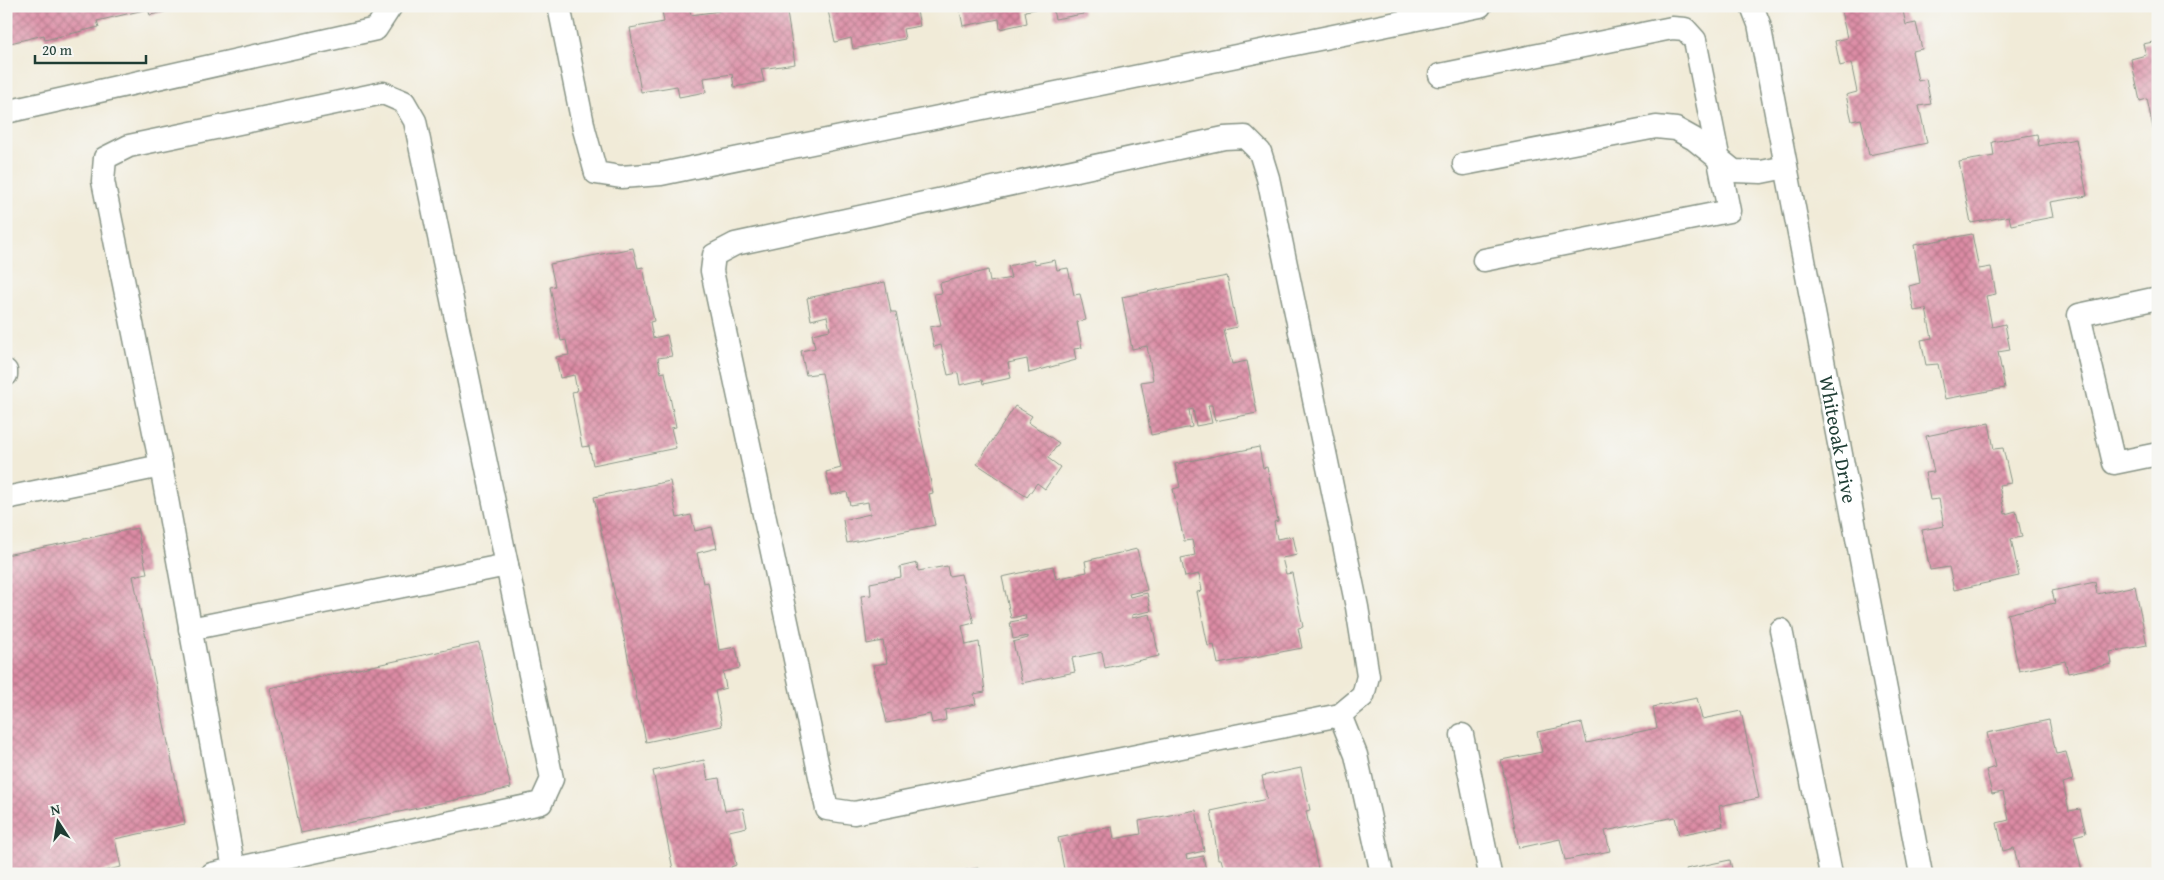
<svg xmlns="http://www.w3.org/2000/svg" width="2164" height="880" font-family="'Gentium Book Plus',serif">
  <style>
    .building { fill: url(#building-cross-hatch) }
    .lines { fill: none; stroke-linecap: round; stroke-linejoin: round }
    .lane-casing { stroke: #889486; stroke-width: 25 }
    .lane { stroke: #fff; stroke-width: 22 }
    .labels { text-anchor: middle; stroke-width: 4; stroke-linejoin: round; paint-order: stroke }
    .street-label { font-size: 20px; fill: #1f3d34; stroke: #f6f6f2 }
  </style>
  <defs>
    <pattern id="building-cross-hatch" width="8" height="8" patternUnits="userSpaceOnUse" patternTransform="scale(1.25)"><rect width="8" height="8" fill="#dc8ba4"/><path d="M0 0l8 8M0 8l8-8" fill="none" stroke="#b27386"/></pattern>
  </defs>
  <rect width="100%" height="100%" fill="#f6f6f2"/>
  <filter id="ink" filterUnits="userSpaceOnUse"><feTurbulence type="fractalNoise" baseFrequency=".02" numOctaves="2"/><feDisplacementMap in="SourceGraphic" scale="10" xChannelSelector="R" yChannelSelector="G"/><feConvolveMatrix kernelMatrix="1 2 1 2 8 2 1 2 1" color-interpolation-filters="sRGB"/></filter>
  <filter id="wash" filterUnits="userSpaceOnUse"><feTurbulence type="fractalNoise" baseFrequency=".0096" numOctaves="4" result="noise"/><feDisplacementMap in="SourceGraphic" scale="20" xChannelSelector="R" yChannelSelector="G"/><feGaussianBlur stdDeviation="1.12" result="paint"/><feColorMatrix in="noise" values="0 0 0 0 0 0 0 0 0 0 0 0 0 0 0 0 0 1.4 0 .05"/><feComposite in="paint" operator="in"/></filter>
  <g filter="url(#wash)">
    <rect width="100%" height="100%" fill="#f1ebd8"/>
    <g id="blocks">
      <!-- building -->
      <g class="building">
        <polygon points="6,6 186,6 186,7 150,15 148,9 97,21 99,27 45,40 44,35 6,44"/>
        <polygon points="689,6 691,15 719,11 718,6 786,6 795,64 761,69 764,82 734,87 732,74 704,78 706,92 679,97 677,86 641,92 630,28 664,22 662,11"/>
        <polygon points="827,6 916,6 920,26 903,29 905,39 853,49 851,38 835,42"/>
        <polygon points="959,6 1047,6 1047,7 1025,11 1027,23 1000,29 999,19 963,26"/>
        <polygon points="1052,6 1082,6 1083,14 1055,19"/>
        <polygon points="1840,6 1902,6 1906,25 1916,23 1922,49 1912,51 1918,81 1926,79 1931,104 1919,106 1927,143 1869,155 1861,119 1852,121 1846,95 1857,92 1851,63 1840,66 1835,41 1847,38"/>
        <polygon points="2158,41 2158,147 2157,147 2147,99 2140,101 2131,59 2146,55 2143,44"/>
        <polygon points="2037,134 2039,146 2076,139 2087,196 2050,202 2053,217 2011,225 2009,216 1971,223 1959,162 1994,156 1992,142"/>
        <polygon points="2158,152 2158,169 2157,169 2154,153"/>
        <polygon points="1972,234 1979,269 1991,267 1996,294 1986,296 1992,327 2005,324 2010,350 1998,352 2005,388 1945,399 1938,364 1926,365 1921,340 1932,338 1926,309 1914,311 1909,286 1920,283 1914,245"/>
        <polygon points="633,248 638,268 643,267 654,321 650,322 653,338 667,335 672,356 658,358 661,373 665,372 676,427 671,428 676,448 593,465 589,446 582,447 572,392 577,391 574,375 560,378 556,357 569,355 566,340 561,341 550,287 555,286 550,264"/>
        <polygon points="1034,260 1035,264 1055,260 1057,270 1068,268 1074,295 1080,294 1086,320 1077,322 1082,348 1074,349 1076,360 1029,373 1027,359 1008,363 1011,378 983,384 982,380 960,385 958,373 948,375 941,345 934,347 930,327 941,325 934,294 942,293 940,283 988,270 990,282 1011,278 1008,266"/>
        <polygon points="1227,276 1237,327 1224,330 1232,364 1247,361 1257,413 1215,421 1212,405 1208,405 1212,423 1196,426 1193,409 1189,410 1192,427 1151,435 1141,382 1153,380 1147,346 1132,349 1122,297"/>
        <polygon points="885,282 891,312 896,312 933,493 929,494 935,525 847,543 843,520 870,514 868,502 850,505 847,492 831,495 826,472 841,468 822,373 806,375 801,351 815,348 812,334 830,330 827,316 811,320 807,298"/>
        <polygon points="1015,406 1032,416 1028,422 1059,443 1048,458 1060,467 1045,489 1037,483 1027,497 977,464"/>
        <polygon points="1989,423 1994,449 2003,448 2011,483 1999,485 2005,514 2016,511 2022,537 2011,539 2019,576 1954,590 1949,567 1930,570 1922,530 1944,526 1939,499 1930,500 1925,473 1934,472 1926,436"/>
        <polygon points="1259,447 1263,468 1267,467 1278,521 1274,522 1277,539 1293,536 1297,555 1282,558 1286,574 1292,573 1303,627 1298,628 1302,648 1218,664 1214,645 1208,646 1197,592 1202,591 1199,574 1185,577 1181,558 1195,555 1192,540 1184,541 1173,489 1180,487 1175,464"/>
        <polygon points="670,481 677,518 691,515 695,531 712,527 717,548 697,553 703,583 708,582 719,650 736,647 740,668 723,672 726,688 715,691 722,726 646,742 594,497"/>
        <polygon points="137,528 147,573 133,576 185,824 115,839 121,867 90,874 6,874 6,555"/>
        <polygon points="1137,549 1147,590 1129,594 1130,597 1147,593 1151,611 1132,615 1132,618 1150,614 1159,656 1105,668 1102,652 1072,658 1075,672 1022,683 1013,642 1028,638 1028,636 1013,639 1010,622 1026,619 1025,615 1011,618 1002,577 1053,566 1056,579 1087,572 1085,561"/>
        <polygon points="917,563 918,571 947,566 949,576 961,574 974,623 962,626 966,645 979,642 985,692 974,694 976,704 945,710 946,720 932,723 930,714 887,723 873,665 887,663 883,641 867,644 861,596 871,595 870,583 901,577 900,567"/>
        <polygon points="2095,582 2097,594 2135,586 2147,645 2110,652 2112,664 2068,673 2065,661 2019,671 2007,614 2055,603 2052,591"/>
        <polygon points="479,643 511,788 301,833 270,688"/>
        <polygon points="1697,698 1702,719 1741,711 1759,798 1719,806 1723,826 1679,835 1675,817 1605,831 1610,851 1565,860 1560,839 1519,848 1501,760 1542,752 1537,732 1582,723 1587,743 1657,728 1653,707"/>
        <polygon points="2049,720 2056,754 2066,752 2073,780 2063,783 2069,811 2080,809 2086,833 2074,836 2082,871 2069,874 2020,874 2014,848 2003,851 1997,823 2009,820 2003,792 1992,794 1986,770 1995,767 1987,733"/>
        <polygon points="704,760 708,780 719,778 725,811 743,808 747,827 729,831 736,865 731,867 732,874 674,874 653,771"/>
        <polygon points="1301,768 1310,810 1306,811 1319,874 1225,874 1221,859 1218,859 1211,811 1267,799 1262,776"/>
        <polygon points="1196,810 1204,851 1186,855 1187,859 1203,856 1206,870 1189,874 1065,874 1058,838 1112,827 1114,839 1141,834 1139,821"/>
        <polygon points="1730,860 1733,874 1687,874 1686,869"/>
        <polygon points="978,868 979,874 956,874 956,872"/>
      </g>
    </g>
  </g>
  <g filter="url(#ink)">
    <use href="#blocks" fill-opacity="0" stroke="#889486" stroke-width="1"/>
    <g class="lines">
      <defs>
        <g id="lane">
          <polyline points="559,6 584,129 596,173 621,177 661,174 1480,6"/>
          <path id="s1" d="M1752,6L1759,24L1921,874"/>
          <polyline points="1440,75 1672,28 1685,29 1695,40 1729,211 1484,260"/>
          <polyline points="6,112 376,29 391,6"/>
          <polygon points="1245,137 1260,152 1268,178 1357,607 1368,676 1363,696 1340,715 854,813 827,809 712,271 714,255 735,244 1224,138"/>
          <polyline points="1464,164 1656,127 1676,129 1694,139 1734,171 1761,172 1786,167"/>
          <polyline points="2158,298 2079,315 2114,463 2158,454"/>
          <polyline points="6,371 6,375"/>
          <polyline points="161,466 103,181 105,158 129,146 383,93 404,102 415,121 507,565"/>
          <polyline points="6,498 161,466 234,869 212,874"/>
          <polyline points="190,629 507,565 552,779 541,803 234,869"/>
          <polyline points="1781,630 1831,874"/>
          <polyline points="1340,715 1356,755 1382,874"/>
          <polyline points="1462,735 1490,874"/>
        </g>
      </defs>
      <!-- lane casing -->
      <use href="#lane" class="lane-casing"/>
      <!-- lane -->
      <use href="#lane" class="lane"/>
    </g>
  </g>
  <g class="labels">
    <!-- street labels -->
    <g class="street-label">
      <text dy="7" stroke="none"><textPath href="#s1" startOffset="442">Whiteoak Drive</textPath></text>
    </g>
  </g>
  <!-- margin -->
  <rect width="2164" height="880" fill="none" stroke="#f6f6f2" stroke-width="25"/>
  <!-- north arrow -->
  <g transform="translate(58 822) rotate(348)" stroke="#f6f6f2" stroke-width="4" paint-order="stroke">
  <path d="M0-4L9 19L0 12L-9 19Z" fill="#1f3d34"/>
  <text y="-8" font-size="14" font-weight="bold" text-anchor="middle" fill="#1f3d34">N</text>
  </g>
  <!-- scale -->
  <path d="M35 55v8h111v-8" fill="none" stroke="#1f3d34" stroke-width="2.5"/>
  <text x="42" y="55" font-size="15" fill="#1f3d34" stroke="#f6f6f2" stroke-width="4" paint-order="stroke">20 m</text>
</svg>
